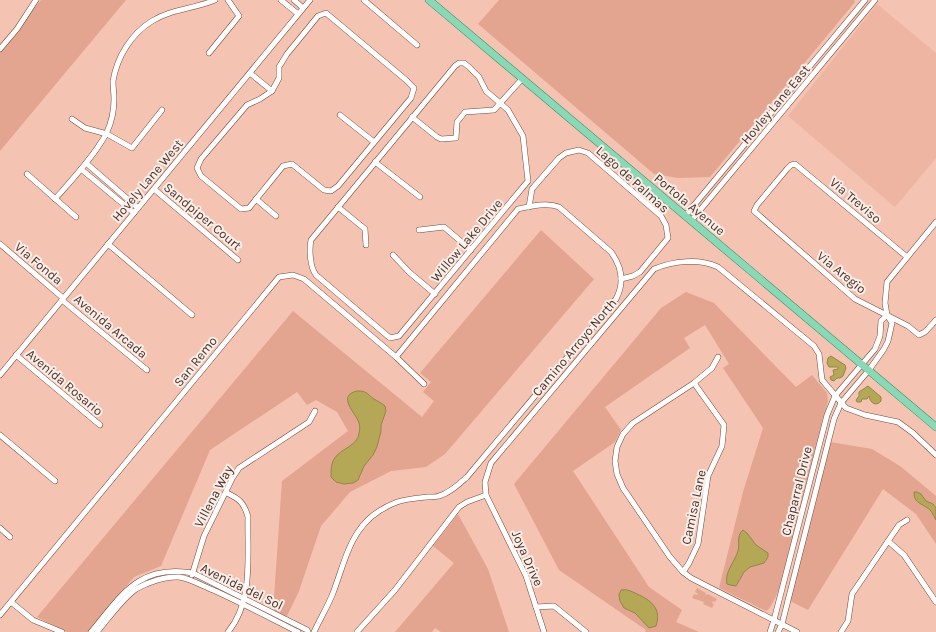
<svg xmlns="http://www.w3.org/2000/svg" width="936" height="632" font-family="Karla,sans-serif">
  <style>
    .built { fill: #eeb6a2 }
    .green { fill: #e3a58f }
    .water { fill: #b4a857; stroke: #93854a }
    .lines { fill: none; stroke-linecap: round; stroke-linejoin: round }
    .minor-casing { stroke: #744b3d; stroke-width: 6 }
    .major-casing { stroke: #3f8d66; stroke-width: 8 }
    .minor { stroke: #fff; stroke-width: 5 }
    .major { stroke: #8ad8b6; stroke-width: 7 }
    .labels { text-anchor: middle; stroke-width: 4; stroke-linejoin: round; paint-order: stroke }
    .street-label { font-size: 13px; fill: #45322b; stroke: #fcede7 }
  </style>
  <rect width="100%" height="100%" fill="#f4c3b2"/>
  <!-- built -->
  <polygon class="built" points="877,4 936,53 936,158 895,207 788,116"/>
  <!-- green -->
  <g class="green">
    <polygon points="41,0 126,0 0,151 0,49"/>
    <polygon points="499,0 854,0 855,2 710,177 678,178 654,174 478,24"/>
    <polygon points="541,230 594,279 445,454 426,467 391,471 350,492 321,526 299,591 286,618 273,612 282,481 348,431 337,412 316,400 307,405 297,392 210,450 161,566 134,577 88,632 67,632 37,617 293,311 422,417 434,401 423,392 431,382 420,373"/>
    <path d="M686,292L714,303L796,387L812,375L827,393L828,401L780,587C777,594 771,609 766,611L719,588L743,492L763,428L723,368L729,364L705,325L684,338L690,348L605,407L621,430L615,442L573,471L649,587L682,610L676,622L699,632H645L646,630L559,570L514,484L661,308Z"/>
    <polygon points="830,442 872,449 900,466 936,496 936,544 916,514 883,489 808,610 790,601"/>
    <polygon points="458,514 488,569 509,632 441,632 435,628 432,632 395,632 454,563 433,546"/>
    <polygon points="697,588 706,593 705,594 707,595 708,594 717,599 715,602 713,601 712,603 714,604 712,608 703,604 704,602 692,598 694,594 697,595 698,594 695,592"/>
  </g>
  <!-- water -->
  <g class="water">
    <polygon points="831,356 845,365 846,368 843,376 840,378 837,378 834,381 831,380 830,377 834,375 833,370 838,369 838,367 829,367 827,363 828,358"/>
    <path d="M868,386L881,397V401C876,407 870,403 869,396L867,399H862L861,402H857L856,400L859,396V392Z"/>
    <path d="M357,391C367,391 366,393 374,399C377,401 382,403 385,406L386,411L381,425V431L377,447L373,455L364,466L358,480L353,483L344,484L336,482L331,477C331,471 331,464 334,459C341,448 358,446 359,433C360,430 360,425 359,423C356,413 336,396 357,391Z"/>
    <path d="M914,492H917L921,494L926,501L933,504L936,508V520C934,517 933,514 931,511C925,504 913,504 914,492Z"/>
    <path d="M743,530L747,533L756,545L768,553V557L764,563L750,567L744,572L736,586L730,585L727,584C724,573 735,561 738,551C740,543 736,536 743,530Z"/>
    <path d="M621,590C627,589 631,591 637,594C651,600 662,609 656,626L649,628L635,613L624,608L620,601L619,595Z"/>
  </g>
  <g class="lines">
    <defs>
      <g id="minor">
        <polyline points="281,0 298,14"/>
        <polyline points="294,0 303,8"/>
        <polyline points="364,0 417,45"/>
        <polygon points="326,13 406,80 414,88 411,98 338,186 331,191 324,190 292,164 283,166 249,208 241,209 201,176 197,168 201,159 247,105 260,99 272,91 279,78 279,67 287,54 318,16"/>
        <polyline points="0,49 17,29 36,0"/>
        <polyline points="209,53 239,16 228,0"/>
        <path d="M459,63H464L469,67L479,77L486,91L508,110L523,136L528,181L399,336L390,338L316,275C310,267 309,250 311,240L455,66Z"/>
        <polyline points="250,73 272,91"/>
        <polyline points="340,115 374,142"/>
        <polyline points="412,117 437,137 441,139 456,138 457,122 465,112 494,110 522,79"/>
        <polyline points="72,119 85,128 107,134 132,148 162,110"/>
        <polyline points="375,162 420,197"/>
        <polyline points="86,163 138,208"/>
        <polyline points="81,169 134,213"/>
        <polyline points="27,174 76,217"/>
        <polyline points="154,189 238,260"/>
        <path d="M55,199C70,182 85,166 98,147C101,142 105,137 107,132C112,121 114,111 114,99C114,93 113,87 113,81C117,57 131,34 152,21C171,9 194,9 215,0"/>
        <polyline points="256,199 276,216"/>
        <polyline points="338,207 365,229 366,245"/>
        <polyline points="529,207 532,189 559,158 566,153 579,150 588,153 661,216 666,225 668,238 640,272 633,276 621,279"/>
        <polyline points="685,216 865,0"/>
        <polyline points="691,221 875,0"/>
        <polyline points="419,230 444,227 471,250"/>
        <polyline points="0,244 63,298"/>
        <polyline points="108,244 192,315"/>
        <polyline points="393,255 409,272 435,294"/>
        <polyline points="907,257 795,164 791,165 787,169 757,205 754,211 855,299 908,326 919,335 925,332 936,320"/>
        <polyline points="62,300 147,370"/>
        <polyline points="16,355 100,425"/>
        <polyline points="718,357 712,368 694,383 633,423 623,434 617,447 615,461 617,474 623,488 670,557 683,572 691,578 797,632"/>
        <polyline points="0,375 310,0"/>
        <polyline points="0,435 55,481"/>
        <path d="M227,493C239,499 244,502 248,517C247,555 254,601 228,632"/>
        <polyline points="486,495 526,576 544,632"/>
        <polyline points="0,528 10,537"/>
        <polyline points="888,541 904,555 936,602"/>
        <polyline points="683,572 689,563 698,544 708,476 722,446 724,425 694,383"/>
        <polyline points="192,575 204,536 233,477 239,468 309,422 315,411"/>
        <polyline points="11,602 33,620 62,632"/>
        <polyline points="536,607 554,606 586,632"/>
        <polyline points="0,615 279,277 293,275 304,279 396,357 424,384"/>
        <path d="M91,632C122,595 138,564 193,573L307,630L308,632"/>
        <path d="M97,632C109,618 121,600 136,589C148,582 166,576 179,577C191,579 203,586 213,590C242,603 270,618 298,632"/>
        <path d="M314,632C320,619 328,606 333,593C348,553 352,519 397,502C406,499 418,498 427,497C431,497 436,497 439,496C450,493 459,484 467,477L616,299C625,282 622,267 611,252L559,207C547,202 531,206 518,209L396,357"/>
        <path d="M357,632L395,590L459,507L467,502L486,495L485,482L491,463L654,269C673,261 699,258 718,267L814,346L819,354L822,380L846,408L865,415L898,422L913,433L936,455"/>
        <polyline points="770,632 774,620 827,415 835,396 875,349 880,336 881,321 887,315"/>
        <polyline points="778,632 782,624 834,419 841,403 869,370 884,349 888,341 892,323 887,315 885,303 887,282 936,222"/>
        <polyline points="841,632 848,621 852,594 899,525 907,520"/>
      </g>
      <polyline id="major" points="429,0 936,427"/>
    </defs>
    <!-- minor casing -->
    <use href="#minor" class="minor-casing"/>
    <!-- major casing -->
    <use href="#major" class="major-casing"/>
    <!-- minor -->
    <use href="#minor" class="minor"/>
    <!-- major -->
    <use href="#major" class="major"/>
  </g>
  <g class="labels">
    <!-- street labels -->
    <g class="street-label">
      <text transform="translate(775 104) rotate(-50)" y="5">Hovley Lane East</text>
      <text transform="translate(633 179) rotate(42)" y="5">Lago de Palmas</text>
      <text transform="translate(147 180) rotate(-50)" y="5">Hovely Lane West</text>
      <text transform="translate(856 200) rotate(40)" y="5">Via Treviso</text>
      <text transform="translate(690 204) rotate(40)" y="5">Portola Avenue</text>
      <text transform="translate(203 216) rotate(40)" y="5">Sandpiper Court</text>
      <text transform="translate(466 240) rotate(-50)" y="5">Willow Lake Drive</text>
      <text transform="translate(39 263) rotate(40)" y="5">Via Fonda</text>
      <text transform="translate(842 272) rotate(39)" y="5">Via Aregio</text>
      <text transform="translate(111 326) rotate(40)" y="5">Avenida Arcada</text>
      <text transform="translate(574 347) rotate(-50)" y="5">Camino Arroyo North</text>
      <text transform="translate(195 361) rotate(-51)" y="5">San Remo</text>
      <text transform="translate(65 382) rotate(40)" y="5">Avenida Rosario</text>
      <text transform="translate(796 491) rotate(-76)" y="5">Chaparral Drive</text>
      <text transform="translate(213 496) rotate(-62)" y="5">Villena Way</text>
      <text transform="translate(693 507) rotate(-78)" y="5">Camisa Lane</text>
      <text transform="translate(528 558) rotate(66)" y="5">Joya Drive</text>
      <text transform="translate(242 586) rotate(26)" y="5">Avenida del Sol</text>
    </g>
  </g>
</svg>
